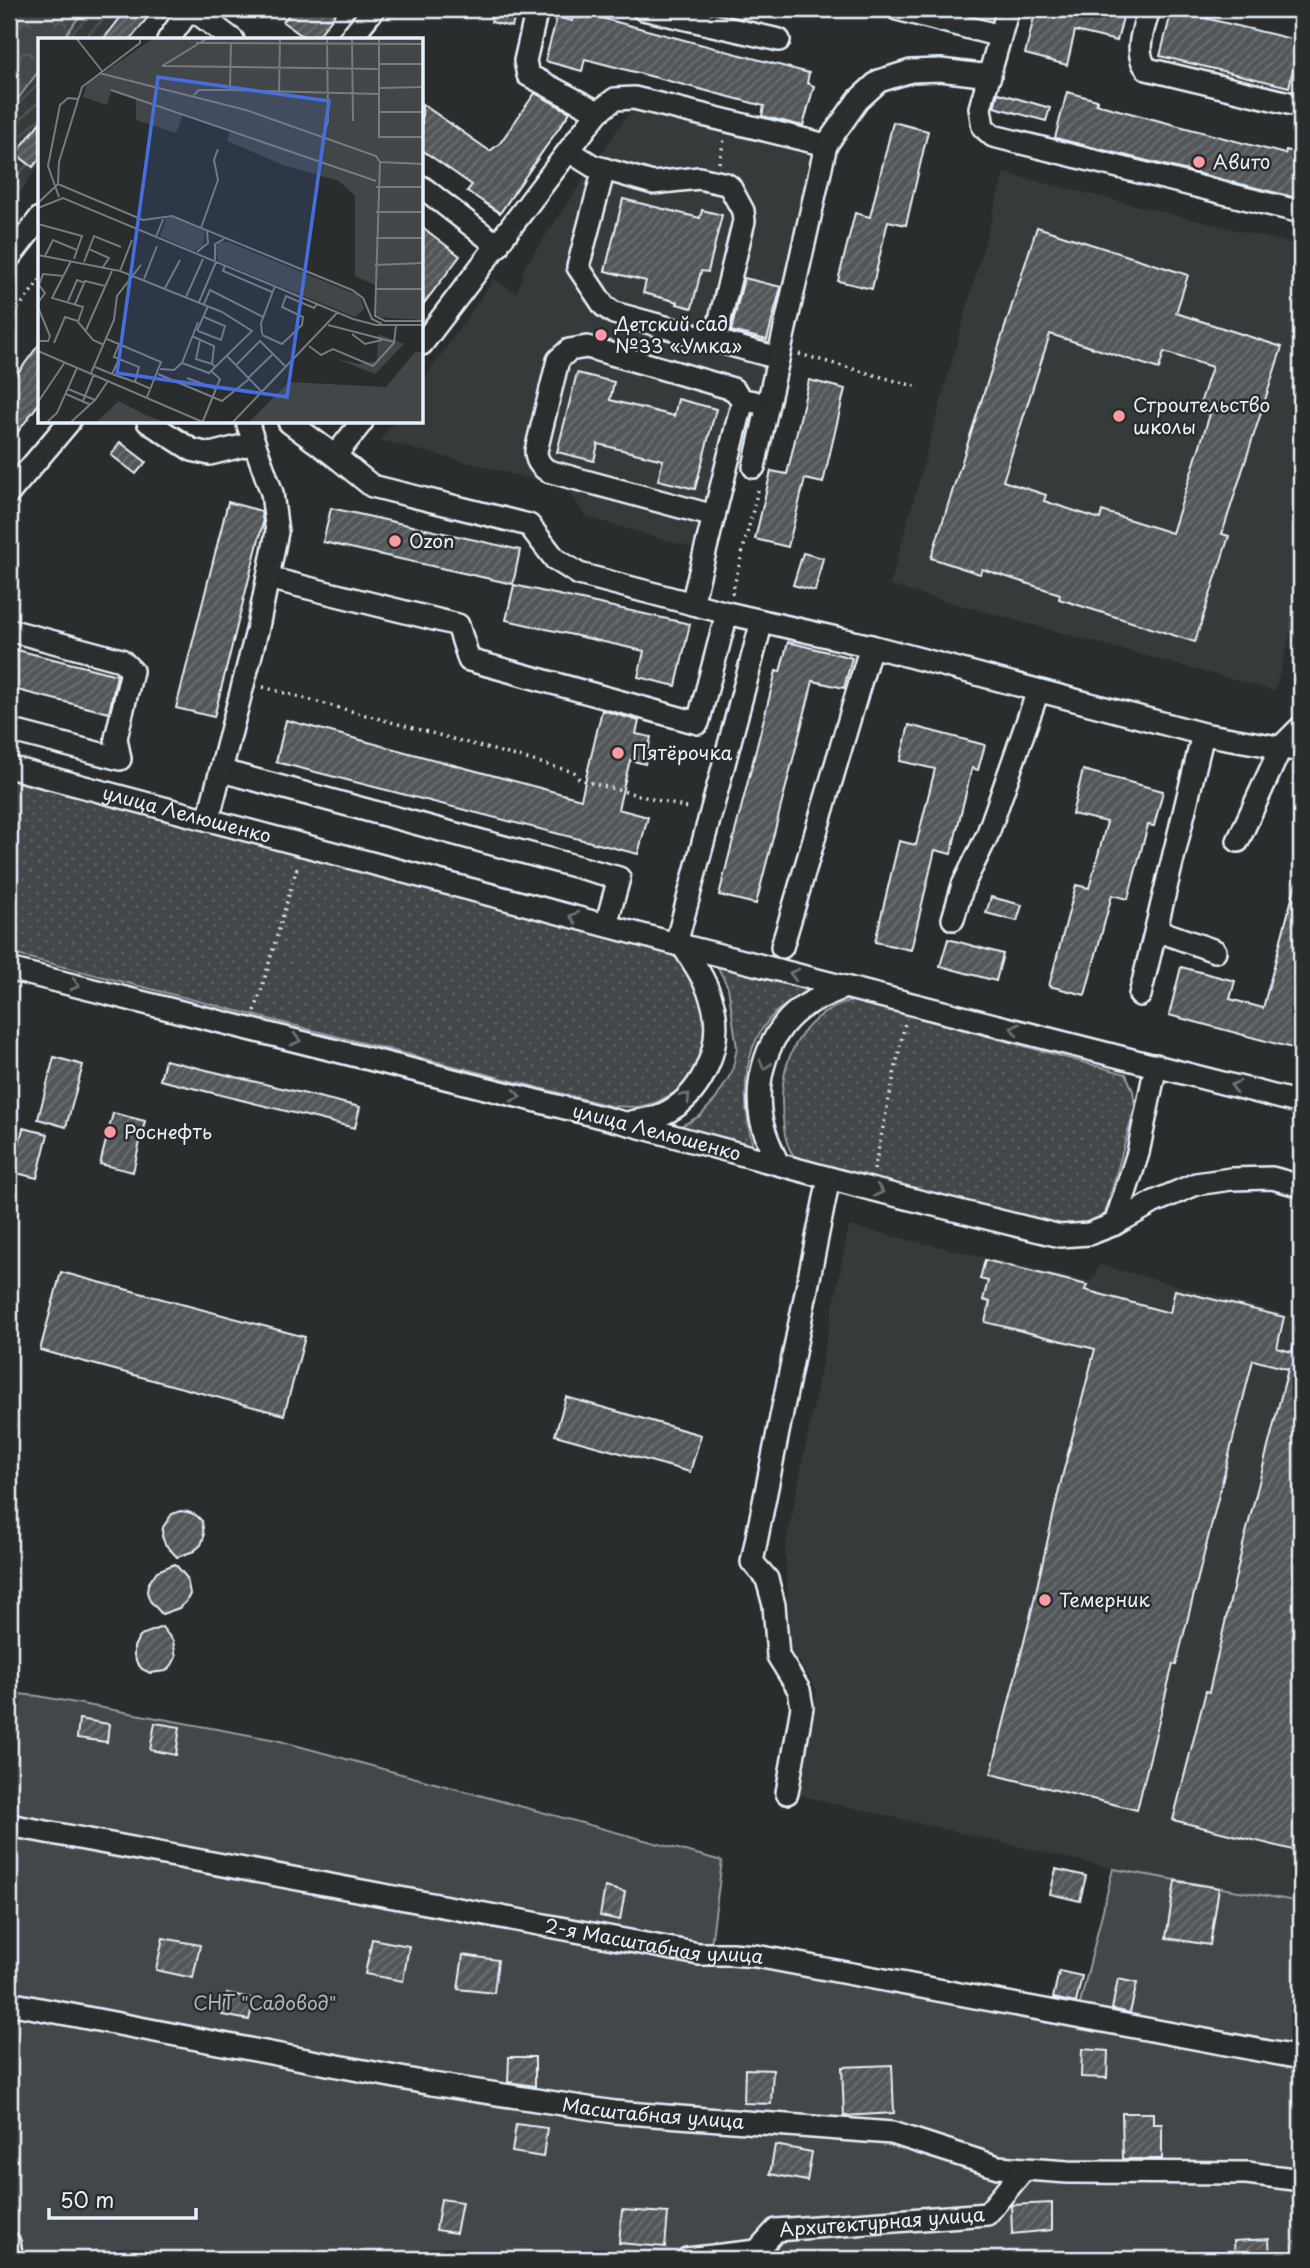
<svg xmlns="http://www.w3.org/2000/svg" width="1310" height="2268" font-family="'Playpen Sans',sans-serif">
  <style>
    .built { fill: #363a3b }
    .industrial { fill: url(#industrial-furrows) }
    .grass { fill: url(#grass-dots); stroke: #959ca0; stroke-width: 2 }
    .forest { fill: url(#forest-crowns); stroke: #959ca0; stroke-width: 2 }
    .garden { fill: #424648; stroke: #959ca0; stroke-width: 2 }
    .building { fill: url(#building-hatch); stroke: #e8f1f8; stroke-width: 2; fill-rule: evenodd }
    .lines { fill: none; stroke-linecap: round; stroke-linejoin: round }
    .minor-casing { stroke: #e8f1f8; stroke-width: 26 }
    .path { stroke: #e8f1f8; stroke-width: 3.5; stroke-dasharray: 2 5; stroke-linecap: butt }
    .minor { stroke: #2a2d2e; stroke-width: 21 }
    .oneway { stroke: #6c7275 }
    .poi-dot { fill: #ff9aa2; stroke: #2a2d2e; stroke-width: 2.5 }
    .labels { text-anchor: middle; stroke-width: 5; stroke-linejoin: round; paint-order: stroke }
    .poi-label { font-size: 19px; fill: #e8f1f8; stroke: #2a2d2e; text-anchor: start }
    .street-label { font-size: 19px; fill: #e8f1f8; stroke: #2a2d2e }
    .park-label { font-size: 19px; fill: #aeb5ba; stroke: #2a2d2e }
    .inset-road { fill: none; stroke: #767b7f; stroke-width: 2 }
    .view { fill: #466fde; fill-opacity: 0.15; stroke: #466fde; stroke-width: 3.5 }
    .inset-edge { fill: none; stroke: #e8f1f8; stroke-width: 3.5 }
  </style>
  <defs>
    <pattern id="industrial-furrows" width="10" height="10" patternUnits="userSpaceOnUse" patternTransform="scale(1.75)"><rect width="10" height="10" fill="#363a3b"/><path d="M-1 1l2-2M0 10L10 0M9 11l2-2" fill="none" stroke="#535758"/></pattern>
    <pattern id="grass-dots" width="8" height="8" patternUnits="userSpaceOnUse" patternTransform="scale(1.75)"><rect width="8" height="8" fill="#424648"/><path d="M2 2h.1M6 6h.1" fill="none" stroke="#5d6163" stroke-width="1.8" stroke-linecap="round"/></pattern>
    <pattern id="forest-crowns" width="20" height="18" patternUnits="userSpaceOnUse" patternTransform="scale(1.75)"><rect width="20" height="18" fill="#424648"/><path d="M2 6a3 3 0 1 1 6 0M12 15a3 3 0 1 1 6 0" fill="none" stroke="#5d6163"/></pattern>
    <pattern id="building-hatch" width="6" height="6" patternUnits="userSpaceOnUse" patternTransform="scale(1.75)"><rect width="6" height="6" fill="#535759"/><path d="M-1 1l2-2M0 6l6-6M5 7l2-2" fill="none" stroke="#6c7072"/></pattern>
  </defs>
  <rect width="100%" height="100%" fill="#2a2d2e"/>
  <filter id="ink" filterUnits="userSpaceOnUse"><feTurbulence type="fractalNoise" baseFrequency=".0143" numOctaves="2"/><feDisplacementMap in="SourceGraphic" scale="14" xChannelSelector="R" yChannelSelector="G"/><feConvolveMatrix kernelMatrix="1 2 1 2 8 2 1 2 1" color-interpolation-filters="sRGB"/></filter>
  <g filter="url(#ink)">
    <!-- built -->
    <g class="built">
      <polygon points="634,111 801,151 809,158 812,166 781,287 741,277 727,330 767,340 762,362 769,365 717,555 587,517 566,488 380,440 394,422 422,422 422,382 494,279 517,293 525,266 626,117"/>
      <polygon points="1004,173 1301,246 1301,593 1275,691 890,586"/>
      <polygon points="849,1226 1091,1282 1100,1265 1301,1319 1301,1902 1128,1872 799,1795 817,1690 791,1650 785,1550"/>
    </g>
    <!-- industrial -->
    <g class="industrial">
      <polygon points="85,9 156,9 133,40 62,40"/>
      <polygon points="40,69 40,164 9,206 9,111"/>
    </g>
    <!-- grass -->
    <g class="grass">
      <polygon points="9,780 663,948 685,965 708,1009 703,1054 692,1075 676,1092 655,1103 637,1107 611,1106 9,953"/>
      <path d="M712,956L822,988C806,995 787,1001 774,1014C740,1049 742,1102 753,1147L681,1126L700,1116L716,1099L732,1072L737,1048L728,987Z"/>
      <path d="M855,1000L1126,1074L1133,1091L1135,1107L1105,1214L1096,1221L1059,1229L796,1158C786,1148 784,1132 783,1118C777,1064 799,1014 855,1000Z"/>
    </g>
    <!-- forest -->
    <polygon class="forest" points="9,9 85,9 62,40 40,40 40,69 9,111"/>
    <!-- garden -->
    <polygon class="garden" points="9,1693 38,1696 276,1740 722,1861 711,1945 1078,2012 1113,1869 1301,1902 1301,2259 9,2259"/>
    <!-- building -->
    <g class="building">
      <polygon points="127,9 154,9 130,40 103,40"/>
      <polygon points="293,9 339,9 315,40 308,40 283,22"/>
      <polygon points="494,9 517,9 512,27 491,22"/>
      <polygon points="1036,9 1125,9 1117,41 1075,31 1067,65 1025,54"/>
      <polygon points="1172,10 1300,41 1289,87 1160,56"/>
      <polygon points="575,11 809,73 807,83 814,86 803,126 762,116 764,106 585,59 582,71 545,61 557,17 572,21"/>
      <polygon points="1067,92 1097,100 1096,104 1285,154 1286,150 1301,154 1301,199 1055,138"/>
      <polygon points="535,93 570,112 500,213 467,191 472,185 422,150 422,104 490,151 500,143"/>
      <polygon points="998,93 1050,108 1046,121 994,107"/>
      <polygon points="40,122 40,158 33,167 16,154"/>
      <polygon points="893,122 928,131 906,225 888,221 872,289 838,281 855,213 870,217"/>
      <polygon points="623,199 700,218 702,210 722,215 708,272 701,271 692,308 677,304 678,302 643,293 646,281 605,271"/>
      <polygon points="422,227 460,256 422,306"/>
      <path d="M1037,227L1188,275L1176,313L1282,347L1222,534L1229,536L1195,642L1059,599L1060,594L982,569L980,574L931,558ZM1050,334L1159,369L1164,352L1212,367L1198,410L1210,414L1172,533L1102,511L1100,519L1044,501L1046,495L1003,481Z"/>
      <polygon points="744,278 781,287 767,340 731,331"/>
      <polygon points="40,343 40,402 9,444 9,385"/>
      <polygon points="577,373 614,382 610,400 674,416 678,399 716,409 695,489 658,480 663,460 598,444 594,461 557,452"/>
      <polygon points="809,380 845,389 823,483 805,479 788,547 755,539 771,471 787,474"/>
      <polygon points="120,442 146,462 136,474 111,455"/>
      <polygon points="228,502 261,511 263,523 214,717 176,708"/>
      <polygon points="331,508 520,550 513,584 323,542"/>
      <polygon points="803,553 823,558 815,591 793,585"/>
      <polygon points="514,585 690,624 676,686 638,677 644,651 506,620"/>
      <polygon points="788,642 852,658 844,688 813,681 756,904 719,895 776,671 780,672"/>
      <polygon points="9,648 117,675 109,713 9,688"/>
      <polygon points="602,710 639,721 636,734 651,737 645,764 630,760 618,809 648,817 638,854 276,762 286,720 581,799"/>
      <polygon points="909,725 985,745 978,770 972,768 951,854 935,850 911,950 875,942 899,841 916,845 935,769 900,761"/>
      <polygon points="1083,770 1163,791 1154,826 1148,825 1128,899 1112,895 1085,995 1049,986 1076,885 1089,888 1107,822 1072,814"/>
      <polygon points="1296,883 1301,884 1301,1013 1292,1048 1169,1015 1181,967 1235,981 1230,999 1263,1008"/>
      <polygon points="991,897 1022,905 1017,921 986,913"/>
      <polygon points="948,939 1003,954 996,981 940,966"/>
      <polygon points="54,1057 83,1065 66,1127 38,1119"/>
      <polygon points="165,1060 360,1107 355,1128 160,1080"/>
      <polygon points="113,1113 145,1121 133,1172 100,1164"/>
      <polygon points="23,1128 48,1134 37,1178 12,1172"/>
      <polygon points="985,1260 1087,1285 1085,1290 1170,1313 1175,1290 1284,1317 1277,1348 1292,1352 1295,1339 1301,1340 1301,1676 1297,1694 1301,1694 1301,1852 1173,1820 1206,1691 1209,1692 1243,1545 1288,1369 1253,1360 1176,1665 1173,1664 1137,1810 991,1774 1029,1622 1062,1477 1095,1349 985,1322 990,1302 983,1300 988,1281 980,1279"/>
      <polygon points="61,1272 305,1337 284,1415 40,1350"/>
      <polygon points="566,1397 701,1435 690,1472 555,1435"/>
      <polygon points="180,1511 188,1512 196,1515 202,1521 204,1537 201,1545 194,1551 177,1557 165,1544 162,1536 163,1527 172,1514"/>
      <polygon points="175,1564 187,1578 190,1594 186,1602 179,1608 162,1614 150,1601 147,1592 148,1584 157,1571"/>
      <polygon points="162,1627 173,1641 176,1657 172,1665 166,1671 150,1673 142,1669 137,1663 134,1655 134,1647 138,1639 144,1634"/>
      <polygon points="79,1719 109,1724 107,1742 77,1738"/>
      <polygon points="155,1723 180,1727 176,1755 150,1750"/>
      <polygon points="1056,1869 1086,1876 1080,1901 1050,1894"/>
      <polygon points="1175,1881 1219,1888 1210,1945 1166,1938"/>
      <polygon points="605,1887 625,1892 620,1920 600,1916"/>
      <polygon points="163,1938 200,1945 193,1978 156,1970"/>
      <polygon points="372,1939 409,1946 403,1981 365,1974"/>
      <polygon points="463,1955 498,1960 494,1993 458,1989"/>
      <polygon points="1059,1971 1082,1976 1076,2003 1053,1998"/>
      <polygon points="1118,1979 1137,1983 1130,2013 1112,2009"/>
      <polygon points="227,1993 254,1999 249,2020 222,2015"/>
      <polygon points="1082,2049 1108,2051 1107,2078 1081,2077"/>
      <polygon points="509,2057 535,2057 535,2086 508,2082"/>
      <polygon points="892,2065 894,2113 844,2116 842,2067"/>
      <polygon points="745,2069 773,2070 771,2104 744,2103"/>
      <polygon points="1122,2113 1153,2113 1153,2124 1162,2124 1162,2159 1123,2159"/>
      <polygon points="516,2124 547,2128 543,2157 512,2152"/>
      <polygon points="775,2145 812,2152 807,2181 770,2174"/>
      <polygon points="441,2199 462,2202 456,2233 436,2230"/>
      <polygon points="1052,2203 1052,2230 1012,2234 1011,2205"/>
      <polygon points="622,2210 668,2213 665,2247 619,2243"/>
      <polygon points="1269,2239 1270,2259 1235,2259 1234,2241"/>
    </g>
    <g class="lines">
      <defs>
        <g id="minor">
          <polyline points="192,9 233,40"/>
          <polyline points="537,9 525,61 528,75 598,112"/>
          <polyline points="643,9 779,40"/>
          <polyline points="897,9 1000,36"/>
          <polyline points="1008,9 980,108 983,127 993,136 1301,212"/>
          <path d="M1149,9C1144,28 1133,52 1147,69L1301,106"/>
          <polyline points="168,40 190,9"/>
          <polyline points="349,40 374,9"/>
          <polyline points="569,151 593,166 604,169 578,267 604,306 614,313 778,358"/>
          <polyline points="604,169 653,183 699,178 726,184 730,187 743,211 744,221 715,340"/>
          <polyline points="422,187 498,246"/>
          <polyline points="9,258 40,218"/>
          <polyline points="422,344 598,112 615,99 634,98 826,145 858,100 879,81 911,71 940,70 990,76"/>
          <polyline points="148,422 192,450 210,454 254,443"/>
          <polyline points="289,422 335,456"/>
          <polyline points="362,422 335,456 372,486 529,525 555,559 579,574 727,613 871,646 1203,734 1301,751"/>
          <polyline points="754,467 826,145"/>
          <polyline points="9,493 69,422"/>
          <path d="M714,516L548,471C540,466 536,460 536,451L558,360L569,350L587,347L733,389L743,400"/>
          <polyline points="268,578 458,625 469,660 698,723 727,613"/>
          <polyline points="692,604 743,400 755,402"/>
          <polyline points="9,630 121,660 132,671 116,738 120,759 9,730"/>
          <path id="s1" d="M9,767L676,944L1301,1103"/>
          <polyline points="222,771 619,878 606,925"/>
          <polyline points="208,820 258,627 277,532 272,493 248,425 250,422"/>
          <polyline points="1238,841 1281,747 1301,727"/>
          <polyline points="953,919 963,885 987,836 1038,691"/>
          <polyline points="1156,930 1215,951"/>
          <polyline points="676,944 762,621"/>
          <polyline points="782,947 871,646"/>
          <path id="s2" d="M9,969L625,1123L870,1189L1060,1236L1089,1234L1115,1224L1154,1202L1196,1184L1231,1179L1272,1178L1301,1186"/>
          <polyline points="1140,995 1203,734"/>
          <path d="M631,1122C641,1120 653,1119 663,1114C701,1097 722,1049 714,1009C709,985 695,965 682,945"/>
          <path d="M778,1164C772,1150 764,1134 761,1118C754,1079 768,1033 800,1009C812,1000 830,994 844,987"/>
          <polyline points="1115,1224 1138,1153 1156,1065"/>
          <polyline points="787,1793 802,1707 799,1690 778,1656 774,1605 767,1579 752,1562 829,1178"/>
          <path id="s3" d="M9,1825L699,1954H731L756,1956L1301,2058"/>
          <path id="s4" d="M9,2003L432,2084L614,2112L892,2133L998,2167L1068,2172L1247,2173L1301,2180"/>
          <polyline points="9,2243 12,2259"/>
          <path id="s5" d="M687,2259L757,2251L776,2230L987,2214L1024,2169"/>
        </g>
      </defs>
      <!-- minor casing -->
      <use href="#minor" class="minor-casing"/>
      <!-- path -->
      <g class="path">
        <polyline points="719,163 724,140"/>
        <polyline points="9,320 40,280"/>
        <polyline points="799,354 918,387"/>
        <polyline points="732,594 759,486"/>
        <polyline points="263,687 574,772 580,780 691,809"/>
        <polyline points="255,1011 298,864"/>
        <polyline points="874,1170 905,1023"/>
      </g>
      <!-- minor -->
      <use href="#minor" class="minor"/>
    </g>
    <!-- one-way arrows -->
    <defs><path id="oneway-chevron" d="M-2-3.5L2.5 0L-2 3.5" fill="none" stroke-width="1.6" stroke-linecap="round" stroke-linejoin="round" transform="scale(1.75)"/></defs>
    <g class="oneway">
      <use href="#oneway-chevron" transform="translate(574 917) rotate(-165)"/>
      <use href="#oneway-chevron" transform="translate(794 974) rotate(-165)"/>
      <use href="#oneway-chevron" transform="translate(75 985) rotate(14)"/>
      <use href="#oneway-chevron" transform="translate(1015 1029) rotate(-166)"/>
      <use href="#oneway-chevron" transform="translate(296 1040) rotate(14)"/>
      <use href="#oneway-chevron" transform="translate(765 1065) rotate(106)"/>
      <use href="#oneway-chevron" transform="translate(1235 1086) rotate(-165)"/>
      <use href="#oneway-chevron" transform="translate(516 1096) rotate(14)"/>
      <use href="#oneway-chevron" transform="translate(686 1097) rotate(-46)"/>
      <use href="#oneway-chevron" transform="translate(879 1191) rotate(14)"/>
    </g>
  </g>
  <!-- markers -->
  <g class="poi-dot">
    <circle cx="1199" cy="162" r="7"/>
    <circle cx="601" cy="335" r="7"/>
    <circle cx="1119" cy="416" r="7"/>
    <circle cx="395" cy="541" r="7"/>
    <circle cx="618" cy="753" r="7"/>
    <circle cx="110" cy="1132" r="7"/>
    <circle cx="1045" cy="1600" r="7"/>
  </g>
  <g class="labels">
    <!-- poi labels -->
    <g class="poi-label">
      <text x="1213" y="169">Авито</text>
      <text x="615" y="331">Детский сад<tspan x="615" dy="22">№33 «Умка»</tspan></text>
      <text x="1133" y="412">Строительство<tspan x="1133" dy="22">школы</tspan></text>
      <text x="409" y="548">Ozon</text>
      <text x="632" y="760">Пятёрочка</text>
      <text x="124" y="1139">Роснефть</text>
      <text x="1059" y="1607">Темерник</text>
    </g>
    <!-- street labels -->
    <g class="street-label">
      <text dy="7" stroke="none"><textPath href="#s1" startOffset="184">улица Лелюшенко</textPath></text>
      <text dy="7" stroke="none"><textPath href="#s2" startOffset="668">улица Лелюшенко</textPath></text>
      <text dy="7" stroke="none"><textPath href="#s3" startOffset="656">2-я Масштабная улица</textPath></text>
      <text dy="7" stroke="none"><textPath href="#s4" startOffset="654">Масштабная улица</textPath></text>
      <text dy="7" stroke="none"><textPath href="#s5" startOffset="205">Архитектурная улица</textPath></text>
    </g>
    <!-- park labels -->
    <g class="park-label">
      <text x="265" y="2010">СНТ "Садовод"</text>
    </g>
  </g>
  <!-- overview -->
  <g transform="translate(38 38)">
    <rect width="385" height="385" fill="#2a2d2e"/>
    <path d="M134,179L167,193L165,208L156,213L122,198L128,180ZM181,204H190L322,258L326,271L317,279L180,223L177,209Z" fill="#424648"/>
    <path d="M116,0H146L150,8L111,32L93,29L84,22ZM340,296L366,306L337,336L299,321L322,326L339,323ZM378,313L385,315V385H210L251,344L348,349ZM81,363L107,377L130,385H57Z" fill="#424648"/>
    <path d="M146,0H385V282L338,279L337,247L317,238V158L301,143L245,127L189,103L192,93L145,77L138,95L98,82V61L73,53L69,67L45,59L49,46L84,22L92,29L109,25L111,32L150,8Z" fill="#424648"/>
    <path class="inset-road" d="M38,0L64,33M314,0L315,83M341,0V99H385M158,5L385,6M342,26H385M124,28L340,31M124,28L170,0M61,35L208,72L338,118L342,124L337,278L347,283H385M342,50L385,49M192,51L193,4M73,52L338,143M241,54L242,0M156,57L161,52H192L340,56M342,74H385M285,98L290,83L289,0M342,124L385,126M20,146L21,124L44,49L102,5V0M338,149H385M21,159L10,128L22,67L30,60L40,61M0,165L20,146L105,182L134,178L314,252L325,260L334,281L344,286M0,170L25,160L315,281L338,287H385M338,174H385M0,186L44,198L36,221M163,190L180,142L176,122L180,111M118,199L126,179M338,200H385M51,211L56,198L83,209M159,214L170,205L169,193M0,217L82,233L184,274L214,293L171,335L144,325L136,332L122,331M7,218L15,202L39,212M177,222V206L186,201M33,223L14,260L45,269L40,284L55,302L66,307M46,224L51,211L71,220L65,229M187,227L185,233L234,254M337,227L385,225M82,233L94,202M106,241L119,208M127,250L142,222M337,251H385M148,259L165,221M30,263L39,242L47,245M161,264L178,224M0,265L7,255L1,247L5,236L26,238M37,266L47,243L67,248M166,266L172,252L225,279M0,269L12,298L10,303H0M290,287L356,304M48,292L74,233M159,293L170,268M160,293L183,302L187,288L166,279M224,296L223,285L237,248M314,296L327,306L344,302M224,297L244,306L264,287L265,279L244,269L248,258L276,270L279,266M154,298L176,308L174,326L178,329M69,301L123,324L109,359M162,302L158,321L174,326M16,305L27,279L40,283M81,306L76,319L101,329L97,344L113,351M271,308L283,317L295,311L335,328L356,305L358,287M0,313L167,385M189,318L224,354M144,325L160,284M198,327L222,303L248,329M57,329L74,336L81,321M53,335L76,282L79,258L103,227M74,336L97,344M120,336L184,363L211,341M149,340L178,351M210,340L235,316M30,351L57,362M28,356L53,367M45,363L56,336M0,364L27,324M165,383L182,341L173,333M8,385L19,375L39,330M32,385L57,362L70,343M194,385L299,275"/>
    <path class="view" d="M120,39L291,63L249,359L79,335Z"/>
    <rect width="385" height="385" class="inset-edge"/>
  </g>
  <!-- margin -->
  <rect width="1310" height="2268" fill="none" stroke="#2a2d2e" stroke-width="35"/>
  <rect x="18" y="18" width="1275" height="2233" fill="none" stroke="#e8f1f8" stroke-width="2.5" filter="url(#ink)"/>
  <!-- scale -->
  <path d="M49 2208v10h147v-10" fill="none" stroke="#e8f1f8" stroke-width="3.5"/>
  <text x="60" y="2208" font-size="21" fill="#e8f1f8" stroke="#2a2d2e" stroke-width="5" paint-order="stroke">50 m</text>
</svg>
